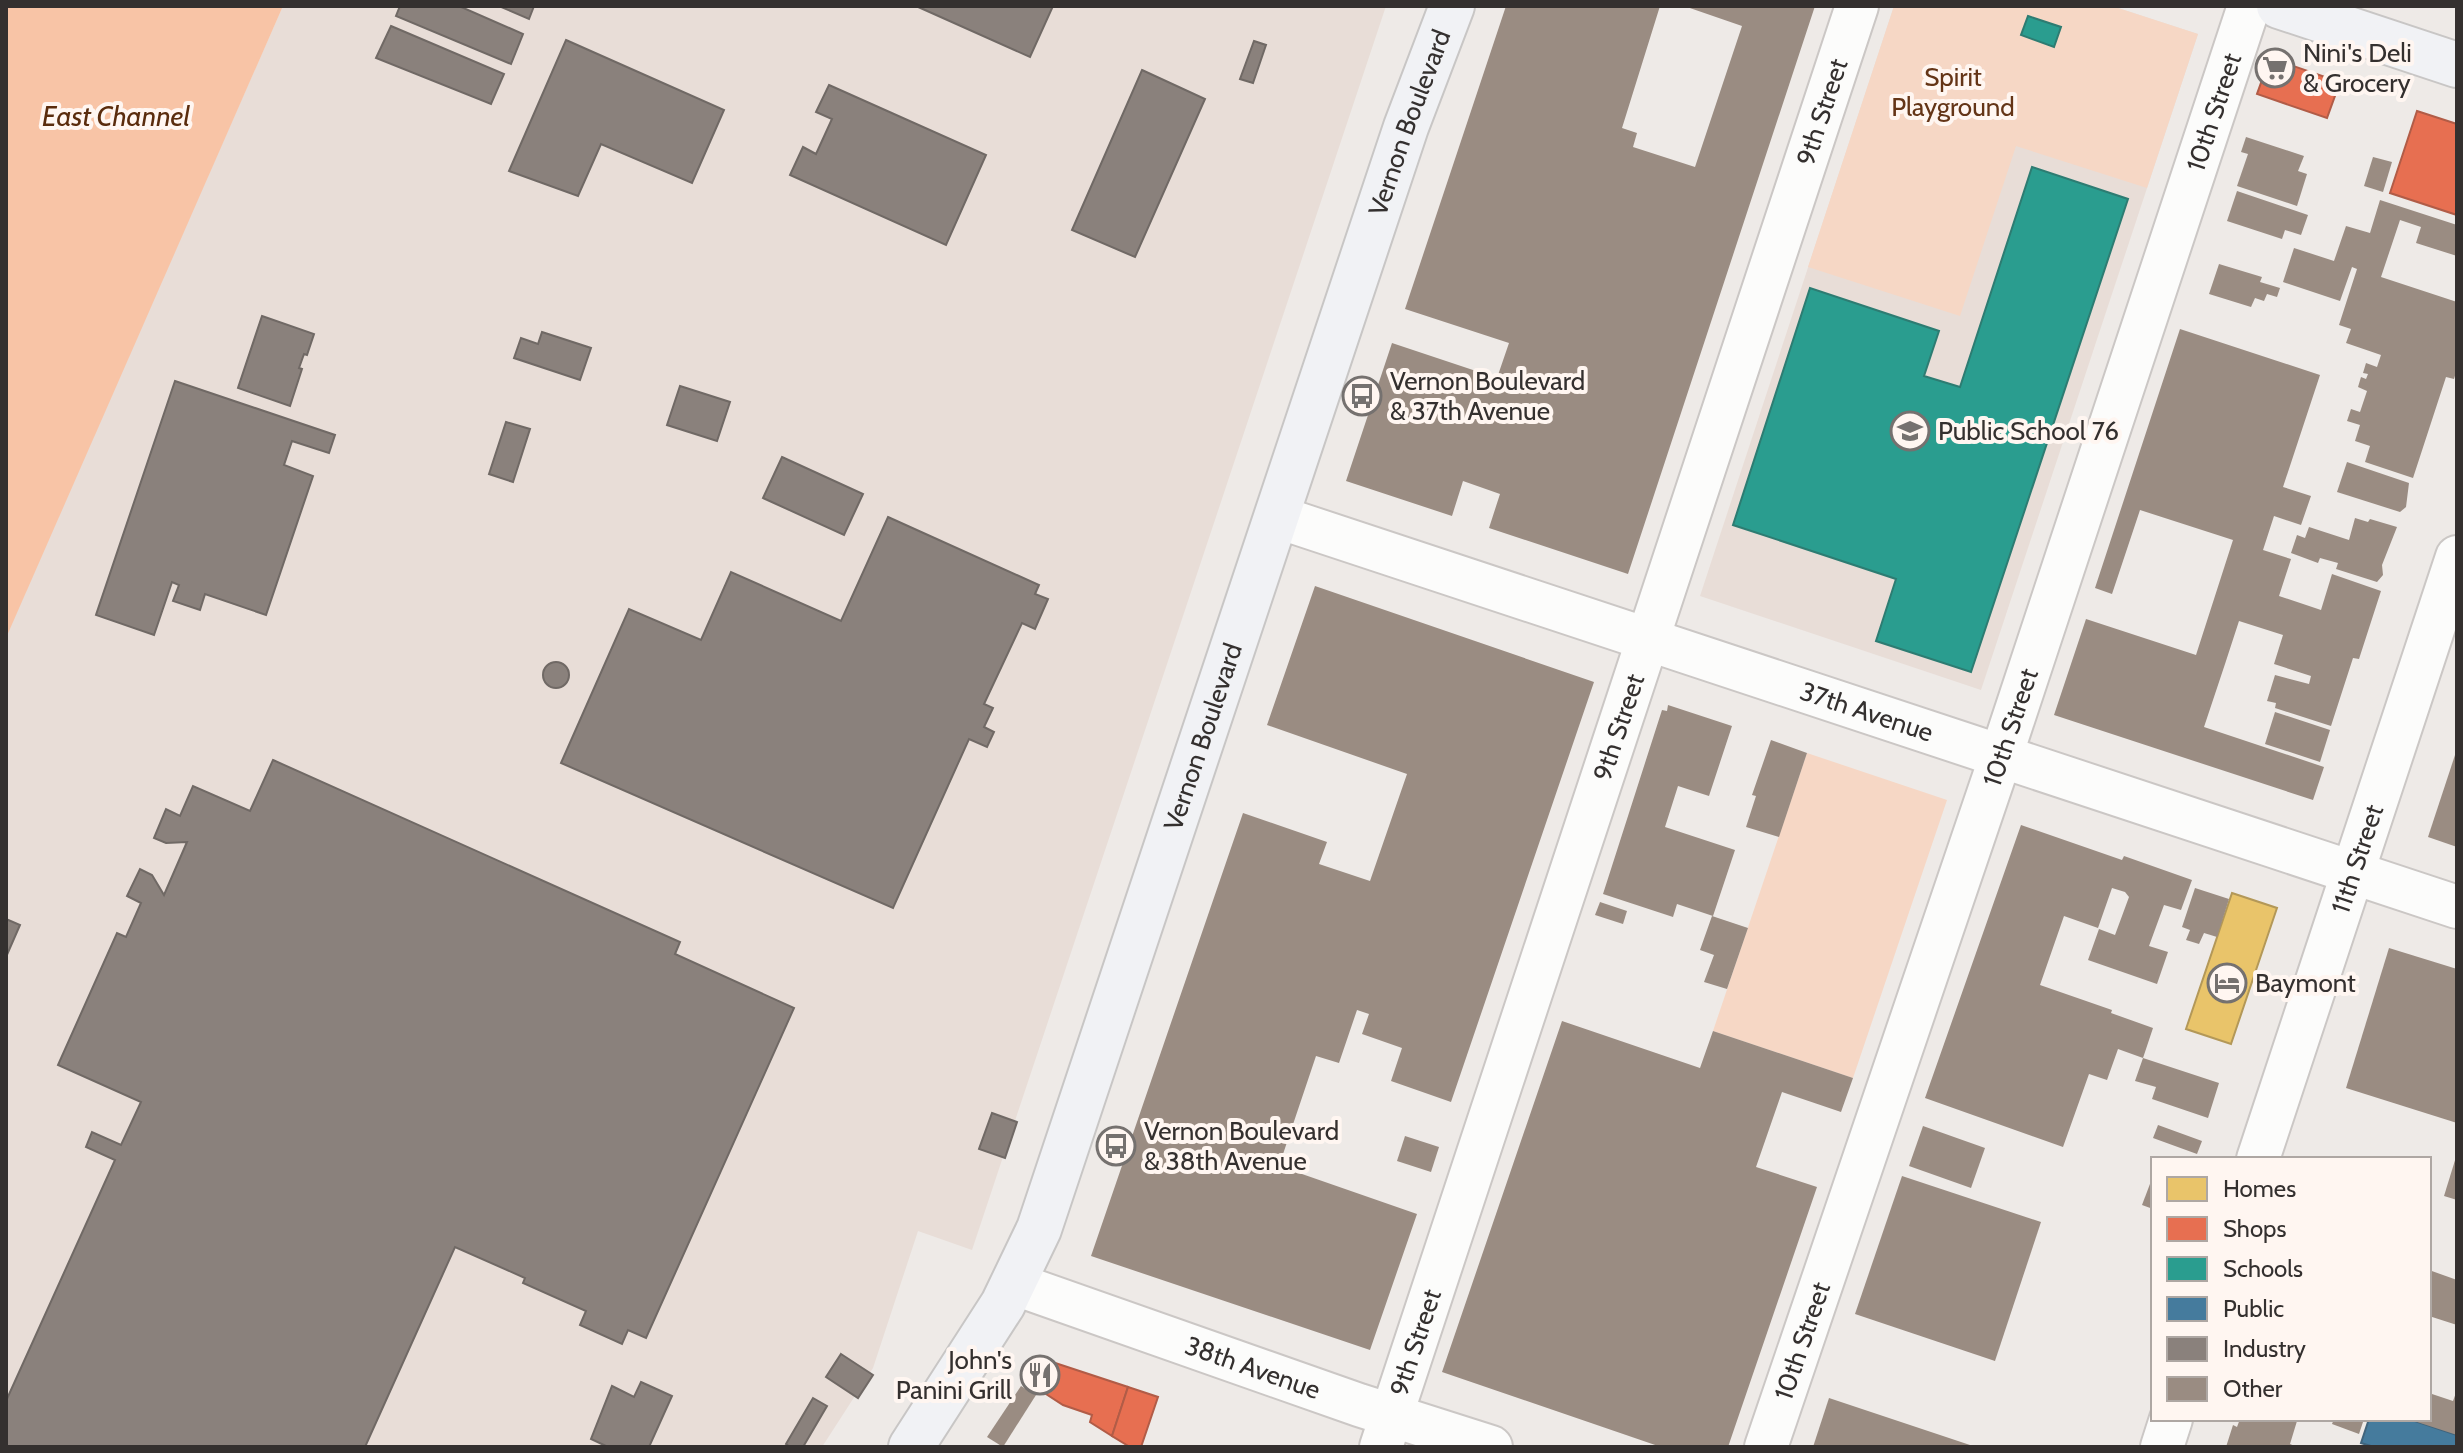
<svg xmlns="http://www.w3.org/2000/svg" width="2463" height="1453" font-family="Cabin,sans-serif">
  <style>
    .built { fill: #e8ddd7 }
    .green { fill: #f6d7c5 }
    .water { fill: #f8c4a6 }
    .homes { fill: #e9c46a; stroke: #b39858; stroke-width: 2 }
    .shops { fill: #e76f51; stroke: #b15c47; stroke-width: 2 }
    .schools { fill: #2a9d8f; stroke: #2d7c72; stroke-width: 2 }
    .public { fill: #457b9d; stroke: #40647c; stroke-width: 2 }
    .industry { fill: #8a817c; stroke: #706965; stroke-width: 2 }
    .building { fill: #9a8c82 }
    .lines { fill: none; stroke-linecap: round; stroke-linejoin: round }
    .minor-casing { stroke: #cbc7c5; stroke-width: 46 }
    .major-casing { stroke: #c8c6c5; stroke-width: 48 }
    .minor { stroke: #fcfcfb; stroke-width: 42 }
    .major { stroke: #f1f2f5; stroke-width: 44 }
    .labels { text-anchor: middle; stroke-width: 8; stroke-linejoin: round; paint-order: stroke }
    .poi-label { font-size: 26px; fill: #34302f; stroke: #fff6f1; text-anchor: start }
    .park-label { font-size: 26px; fill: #643517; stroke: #fff6f1 }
    .street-label { font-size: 26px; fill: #34302f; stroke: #fff6f1 }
    .water-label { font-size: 28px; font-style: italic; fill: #5a2c0d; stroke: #fff6f1 }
  </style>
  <rect width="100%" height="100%" fill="#eeeae7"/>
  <!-- built -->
  <g class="built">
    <polygon points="283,6 1386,6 972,1250 918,1231 873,1368 822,1447 6,1447 6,633"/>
    <polygon points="1894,6 2112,6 2198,34 1981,690 1700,596"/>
  </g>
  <!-- green -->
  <g class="green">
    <polygon points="1894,6 2112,6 2198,34 2147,188 2016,146 1960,316 1808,267"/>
    <polygon points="1807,753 1947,800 1853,1078 1713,1031"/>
  </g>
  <!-- water -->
  <polygon class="water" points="6,6 283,6 6,638"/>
  <!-- homes -->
  <polygon class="homes" points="2232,893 2277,908 2231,1044 2186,1029"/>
  <!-- shops -->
  <g class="shops">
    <polygon points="2270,58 2340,82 2327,118 2257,94"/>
    <polygon points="2417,111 2457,124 2457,215 2390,193"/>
    <polygon points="1037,1357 1128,1387 1112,1436 1090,1422 1092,1415 1063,1405 1023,1379"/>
    <polygon points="1128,1387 1158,1397 1141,1447 1130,1447 1112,1436"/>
  </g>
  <!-- schools -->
  <g class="schools">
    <polygon points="2028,16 2061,27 2054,47 2021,35"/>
    <polygon points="2032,167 2128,199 1971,672 1876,641 1896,579 1733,525 1810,288 1939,331 1924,376 1960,387"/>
  </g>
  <!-- public -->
  <polygon class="public" points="2369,1419 2409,1419 2457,1435 2457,1447 2374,1447 2361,1443"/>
  <!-- industry -->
  <g class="industry">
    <polygon points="400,6 459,6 523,34 511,64 396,16"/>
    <polygon points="499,6 534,6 529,19"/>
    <polygon points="916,6 1053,6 1030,57"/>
    <polygon points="391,26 504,74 491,104 376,58"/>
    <polygon points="566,40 724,110 692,183 601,144 578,196 509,171"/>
    <polygon points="1254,41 1266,45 1253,83 1240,79"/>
    <polygon points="1142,70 1205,99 1135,257 1072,230"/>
    <polygon points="829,85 986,155 946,245 790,175 803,147 816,154 832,119 816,112"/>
    <polygon points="262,316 314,334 307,355 304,354 299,368 302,369 290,406 238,388"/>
    <polygon points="542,332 591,348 580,380 514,358 521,338 538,344"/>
    <polygon points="175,381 335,435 329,453 292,441 284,465 313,476 266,615 205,594 200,610 173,601 179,585 172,582 154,635 96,615"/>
    <polygon points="680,386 730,402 717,441 667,425"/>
    <polygon points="506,422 530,429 513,482 489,474"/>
    <polygon points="782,457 863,494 844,535 763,498"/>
    <polygon points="888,517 1039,585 1035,594 1048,599 1035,629 1022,623 984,704 993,708 984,727 994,732 987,747 969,739 893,908 561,763 629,609 701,640 731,572 841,621"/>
    <circle cx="556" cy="675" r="13"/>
    <polygon points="273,760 680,942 675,954 794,1008 646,1338 628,1330 622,1344 580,1325 586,1311 523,1283 525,1278 455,1247 365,1447 6,1447 6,1401 115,1160 86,1147 92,1132 121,1145 141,1102 58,1065 117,933 126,937 141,903 127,896 140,869 152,875 164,895 187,842 166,843 154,838 166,809 180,816 193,786 250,811"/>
    <polygon points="6,919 20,925 6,957"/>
    <polygon points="992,1113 1017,1122 1005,1158 979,1149"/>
    <polygon points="841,1354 873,1375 858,1398 826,1377"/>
    <polygon points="641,1382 672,1396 649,1447 608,1447 591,1439 612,1386 634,1397"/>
    <polygon points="813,1398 827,1406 803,1447 790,1447 786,1444"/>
  </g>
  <!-- building -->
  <g class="building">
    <polygon points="1506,6 1660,6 1622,128 1637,133 1633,147 1695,167 1742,26 1684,6 1815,6 1628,574 1489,528 1500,494 1463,481 1452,516 1346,481 1392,343 1497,378 1509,343 1405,309"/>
    <polygon points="2246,137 2304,156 2298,171 2307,174 2297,206 2237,186 2248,154 2241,152"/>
    <polygon points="2373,157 2392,162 2383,192 2364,186"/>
    <polygon points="2237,191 2308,215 2301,235 2285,230 2282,239 2227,221"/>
    <polygon points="2380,200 2457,225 2457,256 2416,243 2421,227 2400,220 2381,277 2457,302 2457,369 2454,379 2446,377 2413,478 2365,462 2370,446 2355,441 2360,425 2347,421 2351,409 2360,412 2367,391 2358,387 2361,377 2366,379 2368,374 2363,373 2366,363 2377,367 2381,355 2346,343 2351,329 2339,325 2357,269 2352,267 2340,301 2283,282 2294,248 2334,261 2346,226 2370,233"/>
    <polygon points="2219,264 2262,277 2260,282 2280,288 2277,297 2267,294 2264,301 2255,298 2251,307 2209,294"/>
    <polygon points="2180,329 2320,375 2283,487 2311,496 2301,525 2274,516 2263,550 2291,559 2279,596 2321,610 2332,574 2381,591 2359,659 2353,658 2331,726 2275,708 2276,703 2267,701 2275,675 2309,684 2311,676 2274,664 2283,635 2239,621 2225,664 2204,727 2324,767 2313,800 2054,715 2086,619 2196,655 2233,540 2140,510 2112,594 2095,588"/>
    <polygon points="2347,462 2409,483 2406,507 2400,512 2337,492"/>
    <polygon points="2355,518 2368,522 2370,519 2397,527 2382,565 2383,575 2377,582 2336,569 2338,563 2320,558 2318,563 2291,553 2297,535 2305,538 2309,527 2349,540"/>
    <polygon points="1315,586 1594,682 1451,1102 1391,1081 1402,1048 1362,1034 1369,1014 1357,1010 1339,1063 1316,1056 1279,1166 1417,1214 1370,1350 1091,1256 1243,813 1327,842 1319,864 1370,881 1407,774 1267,725"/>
    <polygon points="1668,705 1732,726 1709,796 1678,786 1665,827 1735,850 1713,916 1677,904 1673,917 1603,894 1662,710 1667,711"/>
    <polygon points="2275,712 2330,730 2320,762 2265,744"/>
    <polygon points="1771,740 1807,753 1779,837 1746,827 1756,796 1752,795"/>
    <polygon points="2456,752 2457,753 2457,847 2428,837"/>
    <polygon points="2021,825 2122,860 2124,856 2192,880 2181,910 2164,905 2149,946 2168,952 2157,984 2088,960 2099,929 2115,935 2129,897 2125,892 2112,888 2098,928 2064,916 2040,985 2112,1010 2111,1013 2153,1028 2143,1058 2118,1049 2107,1080 2089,1074 2063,1147 1925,1098"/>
    <polygon points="2195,888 2229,899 2217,937 2204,933 2199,944 2186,940 2190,930 2182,927"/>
    <polygon points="1600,902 1627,911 1623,924 1595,915"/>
    <polygon points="1712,916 1748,928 1727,989 1704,982 1714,955 1700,950"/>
    <polygon points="2389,948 2457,969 2457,1123 2346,1088"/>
    <polygon points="1562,1021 1700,1068 1713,1031 1853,1078 1841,1112 1782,1092 1756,1167 1817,1187 1728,1447 1661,1447 1442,1372"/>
    <polygon points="2143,1058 2219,1083 2208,1118 2152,1099 2156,1087 2135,1081"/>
    <polygon points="2158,1125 2202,1141 2197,1154 2153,1138"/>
    <polygon points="1923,1126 1985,1148 1971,1188 1909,1166"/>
    <polygon points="1405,1136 1439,1147 1431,1172 1397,1161"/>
    <polygon points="2456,1157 2457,1157 2457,1200 2444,1196"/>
    <polygon points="1902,1176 2041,1222 1995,1361 1855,1314"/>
    <polygon points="2153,1176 2153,1209 2142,1205"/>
    <polygon points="2429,1270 2457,1280 2457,1325 2429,1316"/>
    <polygon points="1021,1386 1036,1395 1003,1447 987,1437"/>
    <polygon points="2457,1390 2457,1435 2411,1420 2429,1419 2429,1393 2453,1401"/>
    <polygon points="1829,1398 1973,1446 1973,1447 1813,1447"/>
    <polygon points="2240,1419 2297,1421 2290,1444 2297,1447 2226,1447 2233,1425 2237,1427"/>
    <polygon points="2334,1419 2364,1419 2359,1434 2332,1424"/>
  </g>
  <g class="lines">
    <defs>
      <g id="minor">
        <path id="s1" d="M1278,517L2457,907"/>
        <path id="s2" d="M2258,1159L2457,557"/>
        <path id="s3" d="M1015,1284L1359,1405L1491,1447"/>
        <path id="s4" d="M1381,1447L1857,6"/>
        <path id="s5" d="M1766,1447L2001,756L2249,6"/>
        <polyline points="2162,1447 2171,1419"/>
      </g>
      <g id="major">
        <polyline points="2279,6 2457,65"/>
        <path id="s6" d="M911,1447L1003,1304L1039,1229L1406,127L1452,6"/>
      </g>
    </defs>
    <!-- minor casing -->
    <use href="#minor" class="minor-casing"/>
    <!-- major casing -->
    <use href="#major" class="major-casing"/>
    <!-- minor -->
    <use href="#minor" class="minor"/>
    <!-- major -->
    <use href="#major" class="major"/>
  </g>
  <!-- icons -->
  <defs>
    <symbol id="supermarket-ring" viewBox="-11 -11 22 22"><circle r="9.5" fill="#fff6f1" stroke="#75716f" stroke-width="1.5"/><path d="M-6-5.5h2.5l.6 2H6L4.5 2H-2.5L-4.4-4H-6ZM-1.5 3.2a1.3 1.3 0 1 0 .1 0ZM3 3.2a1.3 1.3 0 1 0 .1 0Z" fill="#75716f"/></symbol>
    <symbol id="bus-ring" viewBox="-11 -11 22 22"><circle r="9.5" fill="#fff6f1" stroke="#75716f" stroke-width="1.5"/><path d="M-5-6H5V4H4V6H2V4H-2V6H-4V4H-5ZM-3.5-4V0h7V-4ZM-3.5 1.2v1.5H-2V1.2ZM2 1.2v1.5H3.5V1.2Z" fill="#75716f"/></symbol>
    <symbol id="school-ring" viewBox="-11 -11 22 22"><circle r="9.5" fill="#fff6f1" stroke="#75716f" stroke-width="1.5"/><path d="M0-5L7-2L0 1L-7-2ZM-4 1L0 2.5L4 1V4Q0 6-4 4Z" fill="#75716f"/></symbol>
    <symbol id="hotel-ring" viewBox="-11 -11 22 22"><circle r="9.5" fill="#fff6f1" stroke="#75716f" stroke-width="1.5"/><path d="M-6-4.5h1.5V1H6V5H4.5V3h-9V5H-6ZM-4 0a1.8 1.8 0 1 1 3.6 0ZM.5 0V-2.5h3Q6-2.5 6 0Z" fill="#75716f"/></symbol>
    <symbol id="restaurant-ring" viewBox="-11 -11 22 22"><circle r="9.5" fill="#fff6f1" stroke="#75716f" stroke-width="1.5"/><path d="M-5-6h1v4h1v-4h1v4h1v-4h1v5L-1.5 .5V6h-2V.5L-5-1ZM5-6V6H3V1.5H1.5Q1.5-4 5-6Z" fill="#75716f"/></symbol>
  </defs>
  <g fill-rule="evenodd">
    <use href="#supermarket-ring" x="2253" y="46" width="44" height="44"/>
    <use href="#bus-ring" x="1340" y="374" width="44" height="44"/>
    <use href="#school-ring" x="1888" y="409" width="44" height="44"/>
    <use href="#hotel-ring" x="2205" y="961" width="44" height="44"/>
    <use href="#bus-ring" x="1094" y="1124" width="44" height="44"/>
    <use href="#restaurant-ring" x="1018" y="1353" width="44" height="44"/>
  </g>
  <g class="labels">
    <!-- poi labels -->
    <g class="poi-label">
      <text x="2303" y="62">Nini's Deli<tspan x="2303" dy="30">&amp; Grocery</tspan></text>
      <text x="1390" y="390">Vernon Boulevard<tspan x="1390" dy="30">&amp; 37th Avenue</tspan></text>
      <text x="1938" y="440">Public School 76</text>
      <text x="2255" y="992">Baymont</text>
      <text x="1144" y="1140">Vernon Boulevard<tspan x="1144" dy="30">&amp; 38th Avenue</tspan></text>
      <text x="1012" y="1369" text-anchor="end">John's<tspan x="1012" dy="30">Panini Grill</tspan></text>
    </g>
    <!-- park labels -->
    <g class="park-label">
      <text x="1953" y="86">Spirit<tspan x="1953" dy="30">Playground</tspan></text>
    </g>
    <!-- street labels -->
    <g class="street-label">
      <text dy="9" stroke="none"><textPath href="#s4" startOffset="1406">9th Street</textPath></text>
      <text dy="9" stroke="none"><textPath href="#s5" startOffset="1408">10th Street</textPath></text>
      <text dy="9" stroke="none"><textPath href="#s6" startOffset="1420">Vernon Boulevard</textPath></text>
      <text dy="9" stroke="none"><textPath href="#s1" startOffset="620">37th Avenue</textPath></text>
      <text dy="9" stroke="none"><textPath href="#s4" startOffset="758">9th Street</textPath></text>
      <text dy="9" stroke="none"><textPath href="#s5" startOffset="760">10th Street</textPath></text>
      <text dy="9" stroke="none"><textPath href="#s6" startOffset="772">Vernon Boulevard</textPath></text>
      <text dy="9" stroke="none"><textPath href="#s2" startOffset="316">11th Street</textPath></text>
      <text dy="9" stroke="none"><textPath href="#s5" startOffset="112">10th Street</textPath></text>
      <text dy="9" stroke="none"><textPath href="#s4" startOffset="110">9th Street</textPath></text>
      <text dy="9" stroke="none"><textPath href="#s3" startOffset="252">38th Avenue</textPath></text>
    </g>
    <!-- water labels -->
    <g class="water-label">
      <text x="116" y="126">East Channel</text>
    </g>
  </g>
  <!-- border -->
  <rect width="2463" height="1453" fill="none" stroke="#34302f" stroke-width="16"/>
  <!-- legend -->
  <rect x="2151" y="1157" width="280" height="264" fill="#fff6f1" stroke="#aea7a3" stroke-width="2"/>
  <rect x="2167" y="1177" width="40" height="24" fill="#e9c46a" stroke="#aea7a3" stroke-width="2"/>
  <text x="2223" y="1197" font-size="24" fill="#34302f">Homes</text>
  <rect x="2167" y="1217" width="40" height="24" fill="#e76f51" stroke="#aea7a3" stroke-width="2"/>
  <text x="2223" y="1237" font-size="24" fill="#34302f">Shops</text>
  <rect x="2167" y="1257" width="40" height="24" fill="#2a9d8f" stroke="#aea7a3" stroke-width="2"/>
  <text x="2223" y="1277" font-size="24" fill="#34302f">Schools</text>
  <rect x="2167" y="1297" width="40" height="24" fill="#457b9d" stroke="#aea7a3" stroke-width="2"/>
  <text x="2223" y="1317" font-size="24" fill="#34302f">Public</text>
  <rect x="2167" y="1337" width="40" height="24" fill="#8a817c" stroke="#aea7a3" stroke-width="2"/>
  <text x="2223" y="1357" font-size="24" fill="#34302f">Industry</text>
  <rect x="2167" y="1377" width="40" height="24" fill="#9a8c82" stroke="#aea7a3" stroke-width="2"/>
  <text x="2223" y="1397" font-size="24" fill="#34302f">Other</text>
</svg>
